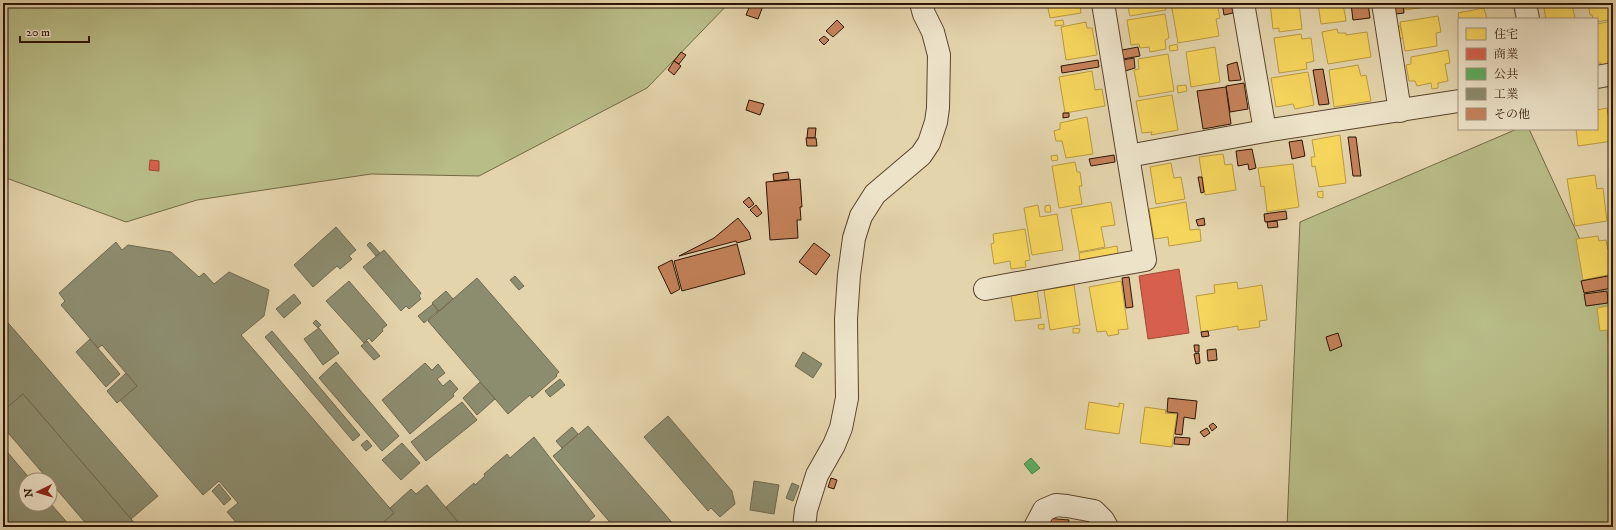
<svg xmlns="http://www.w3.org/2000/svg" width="1616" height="530" font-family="'IM FELL DW Pica','Noto Serif JP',serif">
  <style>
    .green { fill: #b8bc87; stroke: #726844 }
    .homes { fill: #f6d55c; stroke: #ba9b41 }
    .shops { fill: #d6604d; stroke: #a34936 }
    .public { fill: #5aae61; stroke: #4c8044 }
    .industry { fill: #8c8c6e; stroke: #70684e }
    .building { fill: #c5825a; stroke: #2d1402 }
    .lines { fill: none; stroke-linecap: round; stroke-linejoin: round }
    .minor-casing { stroke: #5b442c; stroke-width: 24 }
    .minor { stroke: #ede3c9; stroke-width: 22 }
  </style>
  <rect width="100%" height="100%" fill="#e4d4ac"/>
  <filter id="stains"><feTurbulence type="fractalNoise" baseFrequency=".005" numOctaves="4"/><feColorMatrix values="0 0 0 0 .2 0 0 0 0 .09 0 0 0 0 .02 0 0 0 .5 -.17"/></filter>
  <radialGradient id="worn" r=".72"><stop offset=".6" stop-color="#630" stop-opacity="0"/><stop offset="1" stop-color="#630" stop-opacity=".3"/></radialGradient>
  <!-- green -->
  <g class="green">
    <polygon points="3,3 729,3 647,88 479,176 371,174 197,200 126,222 9,179 3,181"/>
    <polygon points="1517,129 1529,129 1613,311 1613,527 1287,527 1300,222"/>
  </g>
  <!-- homes -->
  <g class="homes">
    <polygon points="1047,3 1080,3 1081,13 1050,18"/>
    <polygon points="1122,3 1164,3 1166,10 1130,16 1127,3"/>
    <polygon points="1171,3 1217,3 1220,18 1216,19 1219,36 1178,43"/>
    <polygon points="1270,3 1299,3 1302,29 1279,32 1279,28 1273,29"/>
    <polygon points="1318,3 1347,3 1343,3 1346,21 1321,24"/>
    <polygon points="1403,3 1433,3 1434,6 1404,10"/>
    <polygon points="1543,3 1572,3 1575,19 1546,19"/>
    <polygon points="1588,3 1613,3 1613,19 1597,22 1597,19 1593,19 1592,15 1590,15"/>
    <polygon points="1484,8 1487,19 1459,19 1458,13"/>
    <polygon points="1165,14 1169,38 1165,40 1166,49 1150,52 1149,47 1140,48 1139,44 1131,45 1127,20"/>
    <polygon points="1438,16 1441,32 1436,33 1437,46 1405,51 1400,22"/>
    <polygon points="1063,20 1064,25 1055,26 1055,21"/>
    <polygon points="1613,21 1613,64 1601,65 1601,63 1598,63 1597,55 1597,24"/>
    <polygon points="1086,22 1087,28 1092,28 1097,55 1066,60 1061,27"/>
    <polygon points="1398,26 1400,26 1403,38 1400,39"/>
    <polygon points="1337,29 1338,33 1346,33 1346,35 1367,32 1371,57 1328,64 1322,32"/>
    <polygon points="1301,34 1302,39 1311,38 1314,61 1306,63 1307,69 1279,73 1274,38"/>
    <polygon points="1177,44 1178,50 1170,51 1169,46"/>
    <polygon points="1215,47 1220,82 1191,87 1186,52"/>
    <polygon points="1448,50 1450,63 1445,64 1448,81 1438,83 1438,88 1432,89 1431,83 1417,86 1415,81 1409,81 1406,65 1411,64 1411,57"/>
    <polygon points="1168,54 1174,91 1139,97 1134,70 1139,69 1138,59"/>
    <polygon points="1358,65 1361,76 1366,75 1371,101 1334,107 1329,70"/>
    <polygon points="1092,71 1095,90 1102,89 1105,106 1065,113 1059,77"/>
    <polygon points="1308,72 1314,105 1295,109 1293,104 1276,107 1271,78"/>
    <polygon points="1186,85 1187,91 1178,93 1177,86"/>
    <polygon points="1172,95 1178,130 1151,135 1152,132 1142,133 1136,101"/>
    <polygon points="1607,108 1613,141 1578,146 1576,129 1597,129 1597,110"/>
    <polygon points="1087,117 1093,154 1066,158 1062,141 1056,141 1054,131 1060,129 1060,123"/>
    <polygon points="1340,135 1346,183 1319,187 1315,166 1312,167 1311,157 1315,157 1312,140"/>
    <polygon points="1223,154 1225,165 1232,164 1236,190 1205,195 1199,157"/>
    <polygon points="1057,155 1058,160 1052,161 1051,156"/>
    <polygon points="1075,162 1077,172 1080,172 1082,186 1079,186 1082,204 1059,208 1052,166"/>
    <polygon points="1171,163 1174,178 1181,177 1185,199 1156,204 1150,167"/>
    <polygon points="1293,164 1299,207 1267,212 1264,186 1261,187 1258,168"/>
    <polygon points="1595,175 1597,189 1603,188 1607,221 1575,226 1567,179"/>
    <polygon points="1323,191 1323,198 1318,197 1317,192"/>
    <polygon points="1111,202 1115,225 1101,227 1105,247 1079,252 1071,209"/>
    <polygon points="1186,202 1190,230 1200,229 1201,241 1169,246 1168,237 1154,239 1149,209"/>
    <polygon points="1038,205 1040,217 1057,214 1063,250 1032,255 1024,208"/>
    <polygon points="1050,205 1051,212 1045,212 1045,206"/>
    <polygon points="1025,229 1030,260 1025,261 1026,267 1011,269 1010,261 994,264 991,244 994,243 993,234"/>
    <polygon points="1598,236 1599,241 1606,240 1608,250 1613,249 1613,274 1583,280 1576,239"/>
    <polygon points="1117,246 1118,254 1080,261 1079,253"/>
    <polygon points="1121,281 1128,329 1118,330 1119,334 1108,336 1106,331 1097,332 1089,287"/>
    <polygon points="1237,282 1238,289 1262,285 1267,320 1259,321 1260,327 1238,330 1238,326 1201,332 1196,296 1215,293 1214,285"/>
    <polygon points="1074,285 1080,325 1050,330 1044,290"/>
    <polygon points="1037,290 1041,318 1015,321 1011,295"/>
    <polygon points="1613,305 1613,342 1608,343 1607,330 1600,331 1597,308"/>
    <polygon points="1044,324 1044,329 1039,329 1038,325"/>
    <polygon points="1073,328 1080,329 1079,333 1073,333"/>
    <polygon points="1089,402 1119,407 1119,403 1124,404 1119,434 1085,429"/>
    <polygon points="1145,407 1166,410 1165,413 1177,414 1172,447 1140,443"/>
  </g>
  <!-- shops -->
  <g class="shops">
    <polygon points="150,160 159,161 159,171 149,170"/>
    <polygon points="1179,269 1189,333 1148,339 1139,276"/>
  </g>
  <!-- public -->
  <polygon class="public" points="1031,458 1040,468 1032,474 1024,464"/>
  <!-- industry -->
  <g class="industry">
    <polygon points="336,227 356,250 349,256 352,259 340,269 337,266 313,287 294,265"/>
    <polygon points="116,242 122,250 128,245 171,252 199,277 204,273 214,284 229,272 269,290 264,316 241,335 394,513 378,527 240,527 227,512 238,503 219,481 203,495 120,400 137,386 102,345 98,348 61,305 65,301 59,293"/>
    <polygon points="370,242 380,253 376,256 367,245"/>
    <polygon points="384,250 421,293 419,296 421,299 409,309 406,306 401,311 363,267"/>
    <polygon points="515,276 524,286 519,290 510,280"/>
    <polygon points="477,278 559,372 556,375 557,376 532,398 530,395 508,414 428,321"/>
    <polygon points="349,281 387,325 382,329 383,331 372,342 369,338 364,343 326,301"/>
    <polygon points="446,291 453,299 439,311 432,303"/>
    <polygon points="294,294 301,303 284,318 276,309"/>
    <polygon points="433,304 438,311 424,323 418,316"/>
    <polygon points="3,317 158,496 131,519 23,394 3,411"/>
    <polygon points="316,320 321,325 318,328 313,323"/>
    <polygon points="319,328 339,353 323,365 304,339"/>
    <polygon points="272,331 360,435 353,441 265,337"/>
    <polygon points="90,339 120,374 106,387 76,352"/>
    <polygon points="367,341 380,356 374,360 361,346"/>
    <polygon points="803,352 822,364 813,378 795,366"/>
    <polygon points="336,362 399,436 382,451 319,378"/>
    <polygon points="425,363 432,370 438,364 445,373 437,379 443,386 450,380 458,389 453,394 454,396 410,434 382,400"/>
    <polygon points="126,373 137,386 117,403 107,391"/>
    <polygon points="560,379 565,385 550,397 545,391"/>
    <polygon points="480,382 495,399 477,415 463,398"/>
    <polygon points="23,394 131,519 138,527 89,527 3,427 3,411"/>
    <polygon points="462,402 477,420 426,461 411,442"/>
    <polygon points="668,416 732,491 735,504 720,517 711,508 708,511 644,437"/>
    <polygon points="588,426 676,527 614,527 553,456"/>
    <polygon points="572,427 578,434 562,448 556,441"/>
    <polygon points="534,437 595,516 582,527 462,527 446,507 474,483 475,485 485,476 484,474 507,454 510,458"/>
    <polygon points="367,440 372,446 366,451 361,445"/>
    <polygon points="402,443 420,463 401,480 382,460"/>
    <polygon points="3,447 31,480 26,480 26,504 50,504 50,503 71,527 3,527"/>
    <polygon points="754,481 779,485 774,514 750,510"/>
    <polygon points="792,483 799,486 793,501 786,498"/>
    <polygon points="219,484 231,499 224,505 212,491"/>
    <polygon points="427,485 462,527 378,527 394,513 390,508 411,489 416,494"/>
    <polygon points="780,523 788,524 788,527 780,527"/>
  </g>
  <!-- building -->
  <g class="building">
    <polygon points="751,3 763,6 758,19 746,15"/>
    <polygon points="1222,3 1231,3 1233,13 1224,15"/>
    <polygon points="1368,3 1370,18 1353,20 1351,4"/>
    <polygon points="1394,3 1403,3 1404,13 1396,14"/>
    <polygon points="837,20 844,27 833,37 826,31"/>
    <polygon points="824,36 829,40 824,45 819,40"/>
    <polygon points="1138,47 1140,56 1123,59 1122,50"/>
    <polygon points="681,52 686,55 679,64 674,61"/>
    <polygon points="1134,58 1135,68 1125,71 1123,60"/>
    <polygon points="1098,60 1099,67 1062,73 1061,66"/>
    <polygon points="674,61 681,66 674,75 668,70"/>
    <polygon points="1237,62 1241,80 1229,81 1227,65"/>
    <polygon points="1323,69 1329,104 1319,105 1313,70"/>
    <polygon points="1244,83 1248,109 1230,112 1226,86"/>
    <polygon points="1226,87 1231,124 1203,129 1197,91"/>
    <polygon points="749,100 764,104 760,115 746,110"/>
    <polygon points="1063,113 1069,113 1069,117 1063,118"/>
    <polygon points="808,128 816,128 815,138 807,138"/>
    <polygon points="1348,137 1356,137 1361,176 1353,176"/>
    <polygon points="806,138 816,138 817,146 807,146"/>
    <polygon points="1302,140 1305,156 1292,159 1289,142"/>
    <polygon points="1252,149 1256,168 1249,170 1248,164 1238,166 1236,151"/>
    <polygon points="1114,155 1115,162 1091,166 1089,159"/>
    <polygon points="788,172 789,179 774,181 773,174"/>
    <polygon points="1198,177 1202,177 1204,192 1201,193"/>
    <polygon points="800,179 802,207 800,207 801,220 797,220 798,238 770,240 766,182"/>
    <polygon points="749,197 754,204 749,208 743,202"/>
    <polygon points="756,205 762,213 757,217 750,210"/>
    <polygon points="1286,211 1287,219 1265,222 1264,214"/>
    <polygon points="738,218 749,232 751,239 737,243 736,241 679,256 714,238"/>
    <polygon points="1204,218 1205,225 1198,226 1196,220"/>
    <polygon points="1277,221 1278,227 1268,228 1267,222"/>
    <polygon points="814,243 830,255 816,275 799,262"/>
    <polygon points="737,244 745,274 682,291 674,261"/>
    <polygon points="672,260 680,289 671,294 658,267"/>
    <polygon points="1613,275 1613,288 1584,293 1581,281"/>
    <polygon points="1129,277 1133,307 1126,308 1122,278"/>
    <polygon points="1607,291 1608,303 1586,306 1584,294"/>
    <polygon points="1208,331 1209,336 1202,337 1201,332"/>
    <polygon points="1338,333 1342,346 1330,351 1326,337"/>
    <polygon points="1194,345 1199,345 1199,352 1195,352"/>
    <polygon points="1216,349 1217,360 1208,361 1207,350"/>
    <polygon points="1199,353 1200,363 1196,364 1194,354"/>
    <polygon points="1168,398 1197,401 1195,419 1184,417 1182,435 1175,434 1178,413 1167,412"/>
    <polygon points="1213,423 1217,427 1212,431 1209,426"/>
    <polygon points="1207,428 1210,433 1204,437 1200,432"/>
    <polygon points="1175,437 1190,438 1189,445 1174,444"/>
    <polygon points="831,478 837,480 834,489 828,487"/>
    <polygon points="1045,518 1069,520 1068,525 1072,527 1044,527"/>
  </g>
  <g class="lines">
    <defs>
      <g id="minor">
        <polyline points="1243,3 1265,131"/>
        <polyline points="1383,3 1400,111"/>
        <polyline points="1525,3 1528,19"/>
        <polyline points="1597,77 1613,74"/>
        <polyline points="1128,156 1265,131 1459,101"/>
        <polyline points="985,289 1145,260 1103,3"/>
        <polyline points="804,527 806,510 817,475 834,445 841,428 847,398 846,319 849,275 854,238 861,216 875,194 921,155 929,143 936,122 938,108 939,55 933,32 924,14 921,3"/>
        <polyline points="1035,527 1044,510 1056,505 1067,506 1094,511 1103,520 1107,527"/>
      </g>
    </defs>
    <!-- minor casing -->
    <use href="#minor" class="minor-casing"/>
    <!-- minor -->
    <use href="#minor" class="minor"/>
  </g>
  <!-- margin -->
  <rect width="1616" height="530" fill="none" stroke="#e4d4ac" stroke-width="16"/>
  <rect x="4" y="4" width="1608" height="522" fill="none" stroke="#2d1402" stroke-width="2"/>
  <rect x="8" y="8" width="1600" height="514" fill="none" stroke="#2d1402"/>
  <!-- legend -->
  <rect x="1458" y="18" width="140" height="112" fill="#ede3c9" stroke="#a09079"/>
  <rect x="1466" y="28" width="20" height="12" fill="#f6d55c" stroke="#a09079"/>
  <text x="1494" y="38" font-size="12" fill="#2d1402">住宅</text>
  <rect x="1466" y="48" width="20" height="12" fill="#d6604d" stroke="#a09079"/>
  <text x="1494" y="58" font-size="12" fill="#2d1402">商業</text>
  <rect x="1466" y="68" width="20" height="12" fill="#5aae61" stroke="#a09079"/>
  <text x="1494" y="78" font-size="12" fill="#2d1402">公共</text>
  <rect x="1466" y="88" width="20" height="12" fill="#8c8c6e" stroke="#a09079"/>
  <text x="1494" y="98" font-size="12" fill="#2d1402">工業</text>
  <rect x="1466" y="108" width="20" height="12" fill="#c5825a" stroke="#a09079"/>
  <text x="1494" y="118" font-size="12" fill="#2d1402">その他</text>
  <!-- north arrow -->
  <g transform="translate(38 492) rotate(265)"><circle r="19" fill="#ede3c9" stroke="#a09079"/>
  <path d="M0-3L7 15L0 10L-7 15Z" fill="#8f2418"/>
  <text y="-6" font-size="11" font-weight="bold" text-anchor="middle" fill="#2d1402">N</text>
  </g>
  <!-- scale -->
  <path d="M20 36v6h69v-6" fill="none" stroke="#2d1402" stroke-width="2"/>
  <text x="26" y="36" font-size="12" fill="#2d1402" stroke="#ede3c9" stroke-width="3" paint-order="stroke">20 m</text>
  <rect width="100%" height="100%" filter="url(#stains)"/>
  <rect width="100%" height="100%" fill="url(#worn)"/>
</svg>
